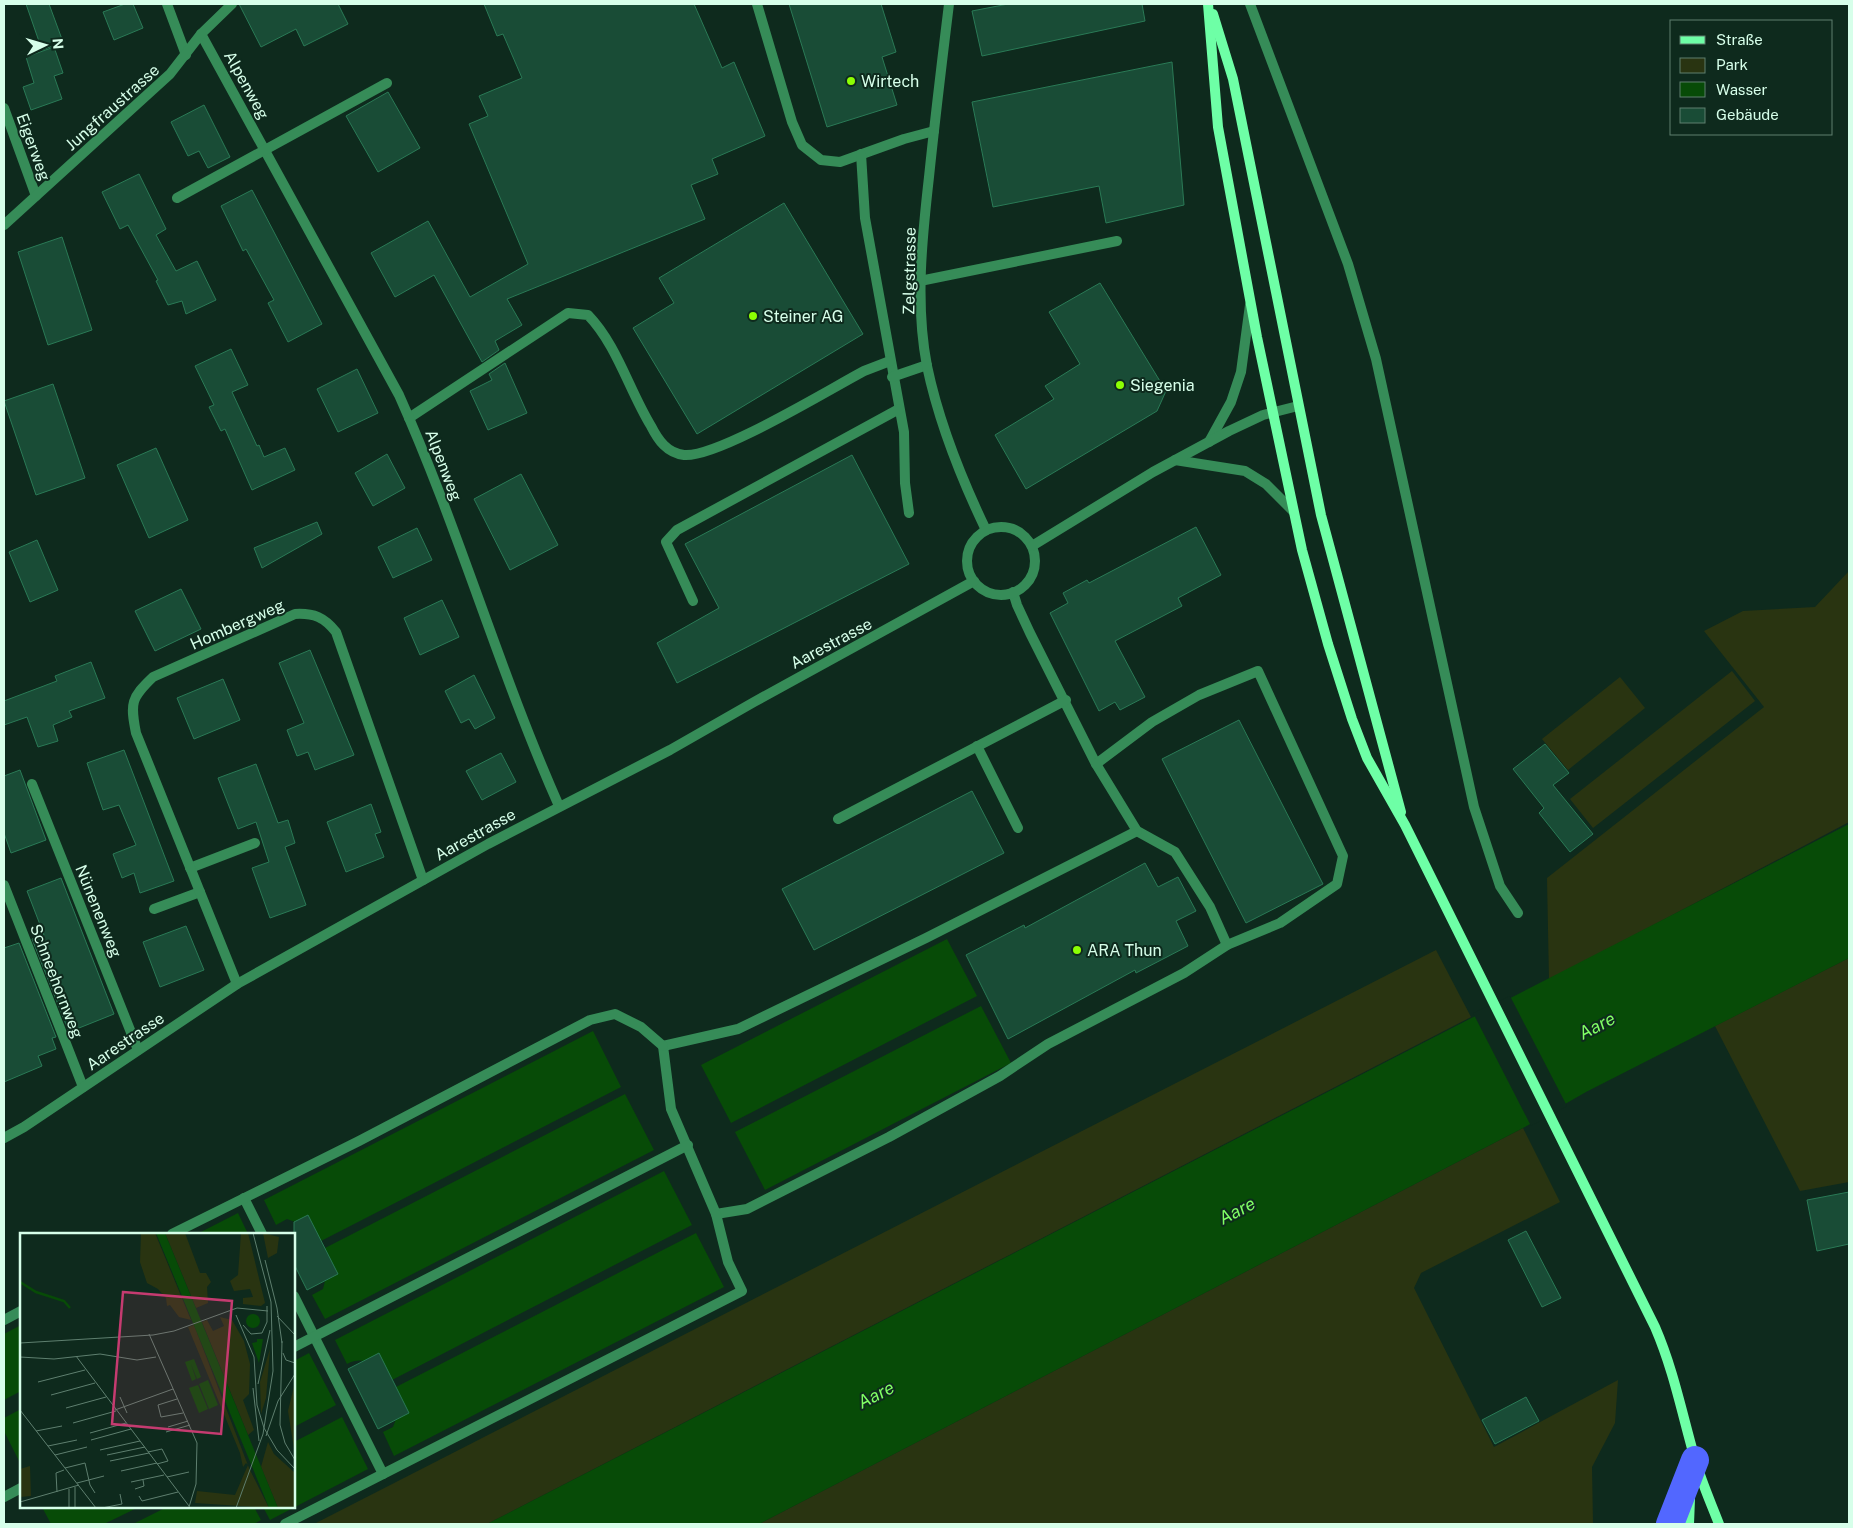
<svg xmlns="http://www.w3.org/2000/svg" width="1853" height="1528" font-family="'Public Sans',sans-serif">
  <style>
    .green { fill: #293411 }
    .water { fill: #074b07 }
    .pier { fill: #0e2a1d }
    .building { fill: #194c36; stroke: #2a7a56 }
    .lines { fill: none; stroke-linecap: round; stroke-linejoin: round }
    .lane { stroke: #368c58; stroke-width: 10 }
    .street { stroke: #368c58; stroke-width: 10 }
    .secondary { stroke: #6effa6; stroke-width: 10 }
    .highway { stroke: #5267ff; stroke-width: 28 }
    .poi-dot { fill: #8cff03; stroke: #0e2a1d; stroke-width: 2 }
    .labels { text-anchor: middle; stroke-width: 4; stroke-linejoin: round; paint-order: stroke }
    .poi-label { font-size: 16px; fill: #d7ffea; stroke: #0e2a1d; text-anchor: start }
    .street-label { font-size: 16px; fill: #d7ffea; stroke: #0e2a1d }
    .water-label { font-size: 18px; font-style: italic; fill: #81ff65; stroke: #0e2a1d }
    .inset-river { fill: none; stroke: #074b07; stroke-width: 2.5 }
    .inset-road { fill: none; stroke: #5e7f6f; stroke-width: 1 }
    .view { fill: #c53b70; fill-opacity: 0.15; stroke: #c53b70; stroke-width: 2.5 }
    .inset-edge { fill: none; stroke: #d7ffea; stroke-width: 2.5 }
  </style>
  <rect width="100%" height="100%" fill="#0e2a1d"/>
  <!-- green -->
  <g class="green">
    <polygon points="1849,571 1849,822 1549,980 1547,878 1764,707 1704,631 1743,611 1815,607"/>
    <polygon points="1732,671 1755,701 1593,828 1570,799"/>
    <polygon points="1620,677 1645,708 1568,770 1542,739"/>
    <polygon points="1436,950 1471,1017 487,1524 314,1524"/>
    <polygon points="1849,958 1849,1182 1800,1191 1715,1026"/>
    <polygon points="1523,1128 1560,1202 1421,1273 1414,1288 1494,1447 1618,1380 1615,1423 1592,1467 1593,1524 759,1524"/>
  </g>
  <!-- water -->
  <g class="water">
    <polygon points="1849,824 1849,958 1586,1092 1523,1128 759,1524 487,1524"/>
    <polygon points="947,939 977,996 731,1123 701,1065"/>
    <polygon points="981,1006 1011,1063 765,1190 735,1132"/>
    <polygon points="593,1031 621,1087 321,1241 308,1215 295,1222 287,1219 276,1225 264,1200"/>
    <polygon points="625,1094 654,1150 325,1319 312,1295 323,1289 325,1281 338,1274 325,1248"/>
    <path d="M664,1171L692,1225L392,1380C376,1368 367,1354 347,1364L335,1340Z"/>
    <polygon points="238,1213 248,1234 197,1234"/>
    <polygon points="696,1233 724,1287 394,1456 383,1432 393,1427 396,1419 409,1413 396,1387"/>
    <polygon points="21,1325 21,1391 4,1400 4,1334"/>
    <polygon points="309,1353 336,1405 294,1427 294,1361"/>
    <polygon points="21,1409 21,1465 4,1431 4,1418"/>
    <polygon points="342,1417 368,1469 270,1520 263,1507 294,1507 294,1442"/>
    <polygon points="42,1507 139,1507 104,1524 51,1524"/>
    <polygon points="167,1507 254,1507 261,1520 254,1524 133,1524"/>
  </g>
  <!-- pier -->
  <polygon class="pier" points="1510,996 1567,1106 1531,1126 1473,1013"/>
  <!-- building -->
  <g class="building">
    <polygon points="26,4 49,4 63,42 42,50"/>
    <polygon points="125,4 133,4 143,28 114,40 103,12"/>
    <polygon points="239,4 338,4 348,24 304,46 296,29 261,47"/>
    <polygon points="484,4 694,4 722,68 734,62 765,136 712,159 718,174 691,185 705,219 507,299 522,325 495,341 499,350 482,362 434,275 395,297 371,253 428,221 470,297 528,264 469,124 488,116 479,96 522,78 503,34 497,36"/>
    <polygon points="789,4 881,4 896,52 882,57 897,105 827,127"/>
    <polygon points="1008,4 1142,4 1145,21 982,56 972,11"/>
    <polygon points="54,47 63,73 54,76 62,99 31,110 23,87 34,83 26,57"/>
    <polygon points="1172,62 1184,205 1106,223 1099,186 993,207 972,102"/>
    <polygon points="388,92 420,148 378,172 346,116"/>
    <polygon points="204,105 230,157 208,168 199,151 188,156 171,122"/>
    <polygon points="139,174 166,229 156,235 176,271 197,261 216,300 186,314 182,301 168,305 156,281 158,280 128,225 120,229 102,192"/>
    <polygon points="252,190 322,324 288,342 268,303 274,300 246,249 243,251 221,206"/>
    <polygon points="784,203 863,334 697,434 633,328 674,303 659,278"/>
    <polygon points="62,237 92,330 48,345 18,252"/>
    <polygon points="1100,283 1166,391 1157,411 1026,489 995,435 1054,399 1045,386 1080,364 1049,312"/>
    <polygon points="231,349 248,385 232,392 257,446 259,445 264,457 285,448 295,470 252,490 225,429 221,431 209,407 214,405 195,366"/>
    <polygon points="505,363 527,413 488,430 470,391 492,380 489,374"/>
    <polygon points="357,369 378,413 338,432 317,389"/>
    <polygon points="53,384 85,478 36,495 4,401"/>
    <polygon points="156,448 188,520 149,538 117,465"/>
    <polygon points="387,454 405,488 373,506 355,473"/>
    <polygon points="852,455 909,564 677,683 657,643 719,608 685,544"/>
    <polygon points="521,474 558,545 510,570 474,499"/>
    <polygon points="317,522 322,534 262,568 254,548"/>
    <polygon points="1196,527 1221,575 1178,598 1182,606 1115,641 1145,697 1120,710 1115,702 1099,711 1050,613 1068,603 1063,593 1087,580 1089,583"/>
    <polygon points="417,528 432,560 393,578 378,547"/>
    <polygon points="37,540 58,590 30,602 9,552"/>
    <polygon points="181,589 201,629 155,651 135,611"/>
    <polygon points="442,600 459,637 420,655 404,618"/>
    <polygon points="310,650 354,755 315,770 308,752 297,756 287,730 304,723 279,663"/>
    <polygon points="91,662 105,698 69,711 72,717 53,725 58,741 38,747 27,717 4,725 4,701 57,681 55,676"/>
    <polygon points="474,675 495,718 475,729 469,719 461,723 445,691"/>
    <polygon points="223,679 240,720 194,739 177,698"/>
    <polygon points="1239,720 1323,884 1246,923 1162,759"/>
    <polygon points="1545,744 1569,773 1553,785 1593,834 1570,852 1539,813 1544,808 1513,769"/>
    <polygon points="124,750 174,881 140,893 134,873 122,878 113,854 136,845 119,805 103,810 87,763"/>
    <polygon points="501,753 516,782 482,800 466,771"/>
    <polygon points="256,764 278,823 288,820 295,843 285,847 306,905 270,918 252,868 269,862 256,822 238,829 218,778"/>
    <polygon points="20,770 46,840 11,853 4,833 4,776"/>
    <polygon points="972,791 1004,853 814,950 782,889"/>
    <polygon points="371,804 381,832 375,834 384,857 346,872 327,822"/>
    <polygon points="1145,863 1158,887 1178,877 1196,911 1176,921 1188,946 1136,973 1135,970 1008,1039 966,955 1024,925 1025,928"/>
    <polygon points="61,878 114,1014 69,1032 32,939 44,935 27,891"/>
    <polygon points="186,926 204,970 160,987 143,942"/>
    <polygon points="19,943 56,1037 52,1038 56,1049 38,1056 42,1066 4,1082 4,948"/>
    <polygon points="1849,1192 1849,1244 1817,1251 1807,1200"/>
    <polygon points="308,1215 338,1274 307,1290 294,1264 294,1222"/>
    <polygon points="1526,1231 1561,1298 1542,1307 1508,1240"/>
    <polygon points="379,1353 409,1413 378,1429 348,1369"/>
    <polygon points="1526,1397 1539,1421 1495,1444 1482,1420"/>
  </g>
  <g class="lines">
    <!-- lane -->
    <g class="lane">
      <polyline points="757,4 792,122 802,145 821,160 840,162 904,139 934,131"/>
      <polyline points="1250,4 1348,264 1376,359 1474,807 1500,886 1518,913"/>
      <polyline points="861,154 865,218 904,432 905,483 909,513"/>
      <polyline points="920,281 1117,241"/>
      <polyline points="892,377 927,365"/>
      <path d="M409,418L568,313L588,315C617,345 629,390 651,426C658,440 667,453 684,455C717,458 830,389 864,371L890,361"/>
      <polyline points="1013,592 1017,605 1030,633 1096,764 1137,831 1175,852 1210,907 1227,945"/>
      <polyline points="693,601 666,542 677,530 899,409"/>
      <polyline points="977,746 1018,828"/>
      <polyline points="1096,764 1152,722 1199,695 1258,671 1343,856 1337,884 1280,923 1227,945 1184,973 1048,1044 1000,1076 889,1137 747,1209 716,1214 671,1109 663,1046 738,1029 926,938 1137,831"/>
      <polyline points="838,819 1066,700"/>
      <polyline points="154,909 200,892"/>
      <polyline points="244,1198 262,1234"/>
      <polyline points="172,1234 359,1141 590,1020 615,1014 641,1027 663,1046"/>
      <polyline points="294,1296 383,1474 742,1291 728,1262 716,1214"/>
      <polyline points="4,1320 21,1311"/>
      <polyline points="294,1347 688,1145"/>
      <polyline points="4,1497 21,1488"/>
      <polyline points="285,1524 383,1474"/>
    </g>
    <!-- street -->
    <g class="street">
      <polyline points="167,4 186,55"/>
      <path d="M949,4C942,61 935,119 929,177C922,239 915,304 927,366C939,423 961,478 986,530"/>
      <path d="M201,34L399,395C459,529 499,671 559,806"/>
      <polyline points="4,108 36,196"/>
      <polyline points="177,198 387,83"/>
      <polyline points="4,225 170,74 201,34 232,4"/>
      <polyline points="1209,442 1231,402 1241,372 1250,305"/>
      <polyline points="1175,460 1245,471 1266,484 1293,511"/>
      <circle cx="1001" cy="561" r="34"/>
      <polyline points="1032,546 1153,472 1229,431 1263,415 1298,406"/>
      <polyline points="32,784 138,1050"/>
      <polyline points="190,868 255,843"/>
      <polyline points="4,885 83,1087"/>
      <path d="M237,984L136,733C130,703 131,698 153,677L295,614C314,613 324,617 336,632L423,880"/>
      <polyline points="4,1138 24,1127 237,984 488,844 670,750 754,702 974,581"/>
    </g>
    <!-- secondary -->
    <g class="secondary">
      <path d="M1208,4L1218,127L1257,337L1302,550L1328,644L1352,719L1367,758L1405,825L1655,1327C1674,1371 1682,1414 1695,1459C1701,1481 1711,1503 1719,1524"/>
      <polyline points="1213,14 1233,79 1321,515 1401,812"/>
      <polyline points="1689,1524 1690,1499"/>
    </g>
    <!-- highway -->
    <polyline class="highway" points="1670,1524 1695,1460"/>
  </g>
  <!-- markers -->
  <g class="poi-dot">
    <circle cx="851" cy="81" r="5"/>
    <circle cx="753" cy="316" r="5"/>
    <circle cx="1120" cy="385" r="5"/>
    <circle cx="1077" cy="950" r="5"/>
  </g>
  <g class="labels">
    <!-- poi labels -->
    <g class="poi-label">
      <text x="861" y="87">Wirtech</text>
      <text x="763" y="322">Steiner AG</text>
      <text x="1130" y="391">Siegenia</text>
      <text x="1087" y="956">ARA Thun</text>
    </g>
    <!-- street labels -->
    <g class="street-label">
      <text transform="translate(247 85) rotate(61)" y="6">Alpenweg</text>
      <text transform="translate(112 107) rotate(-42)" y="6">Jungfraustrasse</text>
      <text transform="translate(34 147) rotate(70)" y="6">Eigerweg</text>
      <text transform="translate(909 271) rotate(-89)" y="6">Zelgstrasse</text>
      <text transform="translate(444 465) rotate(69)" y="6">Alpenweg</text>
      <text transform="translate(237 624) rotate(-24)" y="6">Hombergweg</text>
      <text transform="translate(831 643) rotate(-28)" y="6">Aarestrasse</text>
      <text transform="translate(475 834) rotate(-29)" y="6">Aarestrasse</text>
      <text transform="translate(99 911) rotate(68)" y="6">Nünenenweg</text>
      <text transform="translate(57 981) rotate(69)" y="6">Schneehornweg</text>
      <text transform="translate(125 1041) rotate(-34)" y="6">Aarestrasse</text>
    </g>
    <!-- water labels -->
    <g class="water-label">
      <text transform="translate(1597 1026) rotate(-27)" y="6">Aare</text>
      <text transform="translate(1237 1211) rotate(-27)" y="6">Aare</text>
      <text transform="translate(876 1395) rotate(-27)" y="6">Aare</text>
    </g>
  </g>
  <!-- overview -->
  <g transform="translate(20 1233)">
    <rect width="275" height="275" fill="#0e2a1d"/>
    <path d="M121,0H135L171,87L159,84L150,72L147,73L146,65L138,56L127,50L120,29ZM145,0H165L180,40H186L191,49L187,54L188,70L176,75ZM221,0H228L245,70L241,73L223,71V65L233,64L230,56L214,58L210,48L218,42ZM243,0L259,4L257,20L248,25ZM200,84L212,87L224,108L230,131L229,161L223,167L234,197L228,202L182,89L187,87L193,98L204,93ZM174,92L229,235L249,275L175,270L177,258L215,262L228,232L226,230L223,234L220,220L168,94ZM250,116L246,165L241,181L240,149ZM275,149V222L268,178ZM248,209L254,221L275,240V275H258L241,234ZM10,233L11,263L0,264V236Z" fill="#293411"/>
    <path d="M136,0H145L258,275H249ZM226 88a7 7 0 1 1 14 0a7 7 0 1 1-14 0ZM237,106H243L239,130L232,110L237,109ZM174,126L181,144L177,146L171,131L176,146L172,148L165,129ZM188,147L198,172L189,176L179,151ZM178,152L188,176L179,180L169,155Z" fill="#074b07"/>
    <path class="inset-river" d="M0,49L16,59L44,68L50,75"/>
    <path class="inset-road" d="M245,27L257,75L262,110M216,82L234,124L237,172L244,195L257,217L275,236M257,83L275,102M223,92L231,101L242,100L247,89V73M129,101L177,210L176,251L169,274M262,108L260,192L265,210L275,227M0,110L133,102L154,98L217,75L248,78M263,120L266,127L275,130M56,123L169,273M0,124L34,126L80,121L117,127L136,124M18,149L65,137M238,151L250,97M233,155L239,208M31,162L75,150M100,164L107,180M157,166L138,172L141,184L163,180M46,175L86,164M0,177L76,275M95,177L153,156M53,190L96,178M148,194L168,188M16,198L42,193M146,199L170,192M70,200L106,190M246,203L258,168L275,141M71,207L111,196M28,213L57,207M80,217L120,208M128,219L142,216L148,228L137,231M35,222L67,214M87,222L125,214M90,228L129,220M45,235L65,230L70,252L75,260M101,238L137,230M147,244L169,239M111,249L144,242M57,250L84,243M55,254V275M49,256V275M115,256L124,253L123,247M37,259L36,240L44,237M119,263L122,268L158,259M0,269L59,252M82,275L102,271L100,261M216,275L243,201L253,138L251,69L233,0"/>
    <path class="view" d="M103,59L212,68L201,201L92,191Z"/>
    <rect width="275" height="275" class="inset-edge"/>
  </g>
  <!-- border -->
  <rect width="1853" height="1528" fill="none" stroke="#d7ffea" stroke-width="10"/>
  <!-- legend -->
  <rect x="1670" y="20" width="162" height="115" fill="#0e2a1d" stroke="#5e7f6f"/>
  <rect x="1680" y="36" width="25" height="8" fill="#6effa6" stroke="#5e7f6f"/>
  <text x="1716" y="45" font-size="15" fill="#d7ffea">Straße</text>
  <rect x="1680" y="58" width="25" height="15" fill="#293411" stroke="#5e7f6f"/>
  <text x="1716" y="70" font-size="15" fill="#d7ffea">Park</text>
  <rect x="1680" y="82" width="25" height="15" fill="#074b07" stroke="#5e7f6f"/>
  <text x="1716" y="95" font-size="15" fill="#d7ffea">Wasser</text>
  <rect x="1680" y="108" width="25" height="15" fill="#194c36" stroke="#5e7f6f"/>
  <text x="1716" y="120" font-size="15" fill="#d7ffea">Gebäude</text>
  <!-- north arrow -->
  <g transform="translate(45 45) rotate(85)" stroke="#0e2a1d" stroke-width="4" paint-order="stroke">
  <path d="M0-4L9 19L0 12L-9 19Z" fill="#d7ffea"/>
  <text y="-8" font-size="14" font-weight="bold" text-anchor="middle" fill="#d7ffea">N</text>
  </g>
</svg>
